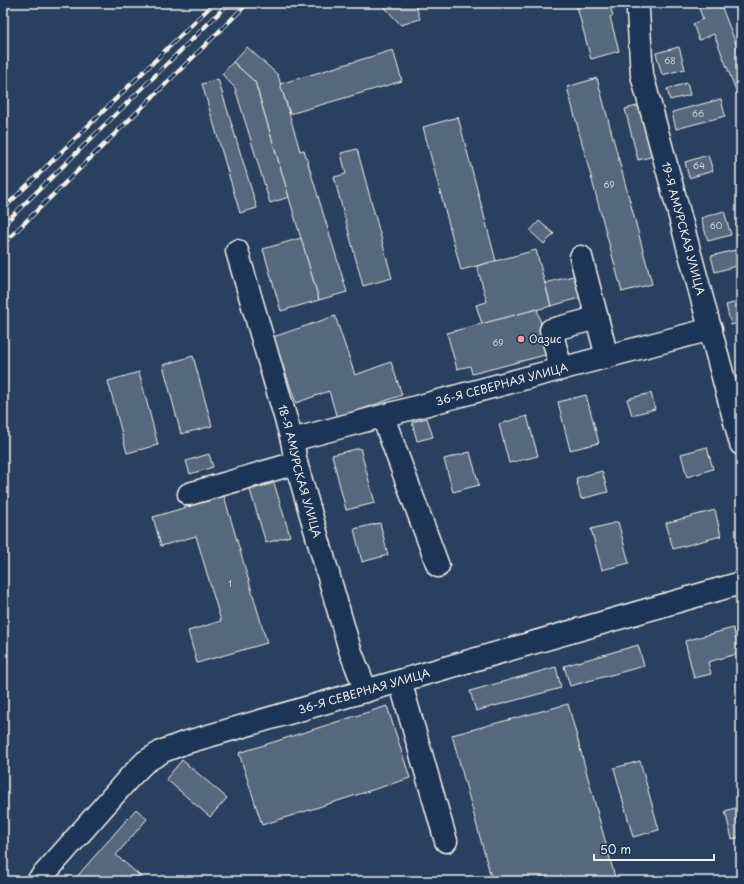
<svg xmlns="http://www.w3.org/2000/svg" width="744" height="884" font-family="'Playpen Sans',sans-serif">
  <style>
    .building { fill: #56677d; stroke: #f4f1e8 }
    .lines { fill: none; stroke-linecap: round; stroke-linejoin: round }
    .minor-casing { stroke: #f4f1e8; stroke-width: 25 }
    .minor { stroke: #1d3557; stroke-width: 22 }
    .rail-casing { stroke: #f4f1e8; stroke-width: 4.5 }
    .rail { stroke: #1d3557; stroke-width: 3; stroke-dasharray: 9; stroke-linecap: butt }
    .poi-dot { fill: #ff9aa2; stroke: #1d3557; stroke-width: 1.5 }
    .labels { text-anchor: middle; stroke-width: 3.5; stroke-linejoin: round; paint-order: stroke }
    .number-label { font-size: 9px; fill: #cccecd }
    .street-label { font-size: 11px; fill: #f4f1e8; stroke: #1d3557 }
    .poi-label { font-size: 11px; fill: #f4f1e8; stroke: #1d3557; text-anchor: start }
  </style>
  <rect width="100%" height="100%" fill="#2a4060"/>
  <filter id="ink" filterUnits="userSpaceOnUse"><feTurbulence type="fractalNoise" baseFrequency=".025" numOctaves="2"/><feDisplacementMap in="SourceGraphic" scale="8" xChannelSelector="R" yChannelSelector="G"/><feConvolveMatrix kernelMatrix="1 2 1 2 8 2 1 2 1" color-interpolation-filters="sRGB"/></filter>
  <g filter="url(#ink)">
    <!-- building -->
    <g class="building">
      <polygon points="384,3 415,3 420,19 401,25 386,9"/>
      <polygon points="576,3 609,3 613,16 610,17 619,51 591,59"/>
      <polygon points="697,3 726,3 721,5 741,57 741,103 714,34 699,40 693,24 703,19"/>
      <polygon points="247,47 278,75 300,151 304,150 347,292 319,300 255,82 233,62"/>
      <polygon points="679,47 685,69 662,75 656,53"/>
      <polygon points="393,50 402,81 290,114 280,84"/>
      <polygon points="233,62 255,82 289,197 270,203 235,88 222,74"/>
      <polygon points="597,78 652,284 622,292 567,87"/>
      <polygon points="218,79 257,208 240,213 202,84"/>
      <polygon points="687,83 690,95 670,100 667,89"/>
      <polygon points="721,99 725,116 676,129 672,112"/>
      <polygon points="641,105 654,156 638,160 625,109"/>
      <polygon points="458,117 496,261 461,270 423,127"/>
      <polygon points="357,149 392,278 363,286 334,177 346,174 341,153"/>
      <polygon points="708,155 713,171 689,178 685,162"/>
      <polygon points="724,211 731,235 708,241 701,218"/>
      <polygon points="539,221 554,234 544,244 530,231"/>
      <polygon points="301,238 319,300 281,311 263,249"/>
      <polygon points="536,250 551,306 482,324 476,305 487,302 477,266"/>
      <polygon points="735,250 739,265 715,272 711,256"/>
      <polygon points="577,275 583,297 551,306 545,283"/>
      <polygon points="741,301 741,322 731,325 726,305"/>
      <polygon points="537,309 549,354 472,374 470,366 457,369 447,333"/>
      <polygon points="335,316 355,375 391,362 402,395 337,418 329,391 296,403 273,337"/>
      <polygon points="193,356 212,426 181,434 163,365"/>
      <polygon points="139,372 158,445 127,453 108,381"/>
      <polygon points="651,393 655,409 632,415 627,399"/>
      <polygon points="586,395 599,443 570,450 558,402"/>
      <polygon points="527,416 538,456 509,463 499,424"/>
      <polygon points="427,418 433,437 417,441 412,422"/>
      <polygon points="707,447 713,469 687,477 681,454"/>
      <polygon points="360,448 375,503 346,510 332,455"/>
      <polygon points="470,452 479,485 453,492 444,459"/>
      <polygon points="209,454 213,467 190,474 186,461"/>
      <polygon points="602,471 608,492 581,499 576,478"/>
      <polygon points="274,483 290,536 266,543 250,490"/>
      <polygon points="224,496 267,643 197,663 188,631 221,621 196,536 161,546 153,517"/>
      <polygon points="715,510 721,536 673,549 666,523"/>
      <polygon points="618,522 629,563 602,570 591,529"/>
      <polygon points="380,523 388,555 362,562 354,529"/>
      <polygon points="733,628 740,653 708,662 711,674 694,678 685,641"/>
      <polygon points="638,645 644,666 570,686 564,666"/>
      <polygon points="556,667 561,688 476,711 470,691"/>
      <polygon points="568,704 616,881 492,881 452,735"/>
      <polygon points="387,706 410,778 262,825 239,753"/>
      <polygon points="182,760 227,798 210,817 166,779"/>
      <polygon points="640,761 659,830 633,837 614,768"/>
      <polygon points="741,806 741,837 732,839 725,811"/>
      <polygon points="136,809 147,819 116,855 146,881 73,881"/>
    </g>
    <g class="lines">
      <defs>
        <g id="minor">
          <path id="s1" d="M638,11L642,75L741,444"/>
          <path id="s2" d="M237,251L292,440L296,463L350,650L366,691"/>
          <polyline points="581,257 607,357"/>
          <polyline points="561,369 551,330 597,318"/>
          <polyline points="383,417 438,566"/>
          <path id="s3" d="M292,440L711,329"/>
          <polyline points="189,494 296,463"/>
          <polyline points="400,681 446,841"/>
          <path id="s4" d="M38,881L128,779L145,762L163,751L184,743L741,583"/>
        </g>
      </defs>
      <!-- minor casing -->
      <use href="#minor" class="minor-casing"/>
      <!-- minor -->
      <use href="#minor" class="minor"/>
      <defs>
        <g id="rail">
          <polyline points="3,209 214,3"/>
          <polyline points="3,225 229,3"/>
          <polyline points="3,244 248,3"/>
        </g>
      </defs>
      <!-- rail casing -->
      <use href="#rail" class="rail-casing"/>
      <!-- rail -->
      <use href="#rail" class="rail"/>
    </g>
  </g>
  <!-- markers -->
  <circle class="poi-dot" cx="521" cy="339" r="4"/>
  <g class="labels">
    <!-- number labels -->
    <g class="number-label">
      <text x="670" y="64">68</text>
      <text x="698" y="117">66</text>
      <text x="699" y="169">64</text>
      <text x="609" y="188">69</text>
      <text x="716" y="229">60</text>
      <text x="498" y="346">69</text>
      <text x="230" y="587">1</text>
    </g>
    <!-- street labels -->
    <g class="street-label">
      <text dy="4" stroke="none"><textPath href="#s1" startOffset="223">19-Я АМУРСКАЯ УЛИЦА</textPath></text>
      <text dy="4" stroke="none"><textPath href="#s3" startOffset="217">36-Я СЕВЕРНАЯ УЛИЦА</textPath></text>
      <text dy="4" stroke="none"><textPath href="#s2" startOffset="229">18-Я АМУРСКАЯ УЛИЦА</textPath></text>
      <text dy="4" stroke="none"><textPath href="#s4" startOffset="391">36-Я СЕВЕРНАЯ УЛИЦА</textPath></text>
    </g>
    <!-- poi labels -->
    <g class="poi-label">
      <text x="529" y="343">Оазис</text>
    </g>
  </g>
  <!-- margin -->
  <rect width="744" height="884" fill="none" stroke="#1d3557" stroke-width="16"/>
  <rect x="8" y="8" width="728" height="868" fill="none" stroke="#f4f1e8" stroke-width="1.5" filter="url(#ink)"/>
  <!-- scale -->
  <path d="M594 854v6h120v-6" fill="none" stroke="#f4f1e8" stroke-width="2"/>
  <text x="600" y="854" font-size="12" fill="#f4f1e8" stroke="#1d3557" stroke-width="3" paint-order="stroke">50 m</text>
</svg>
